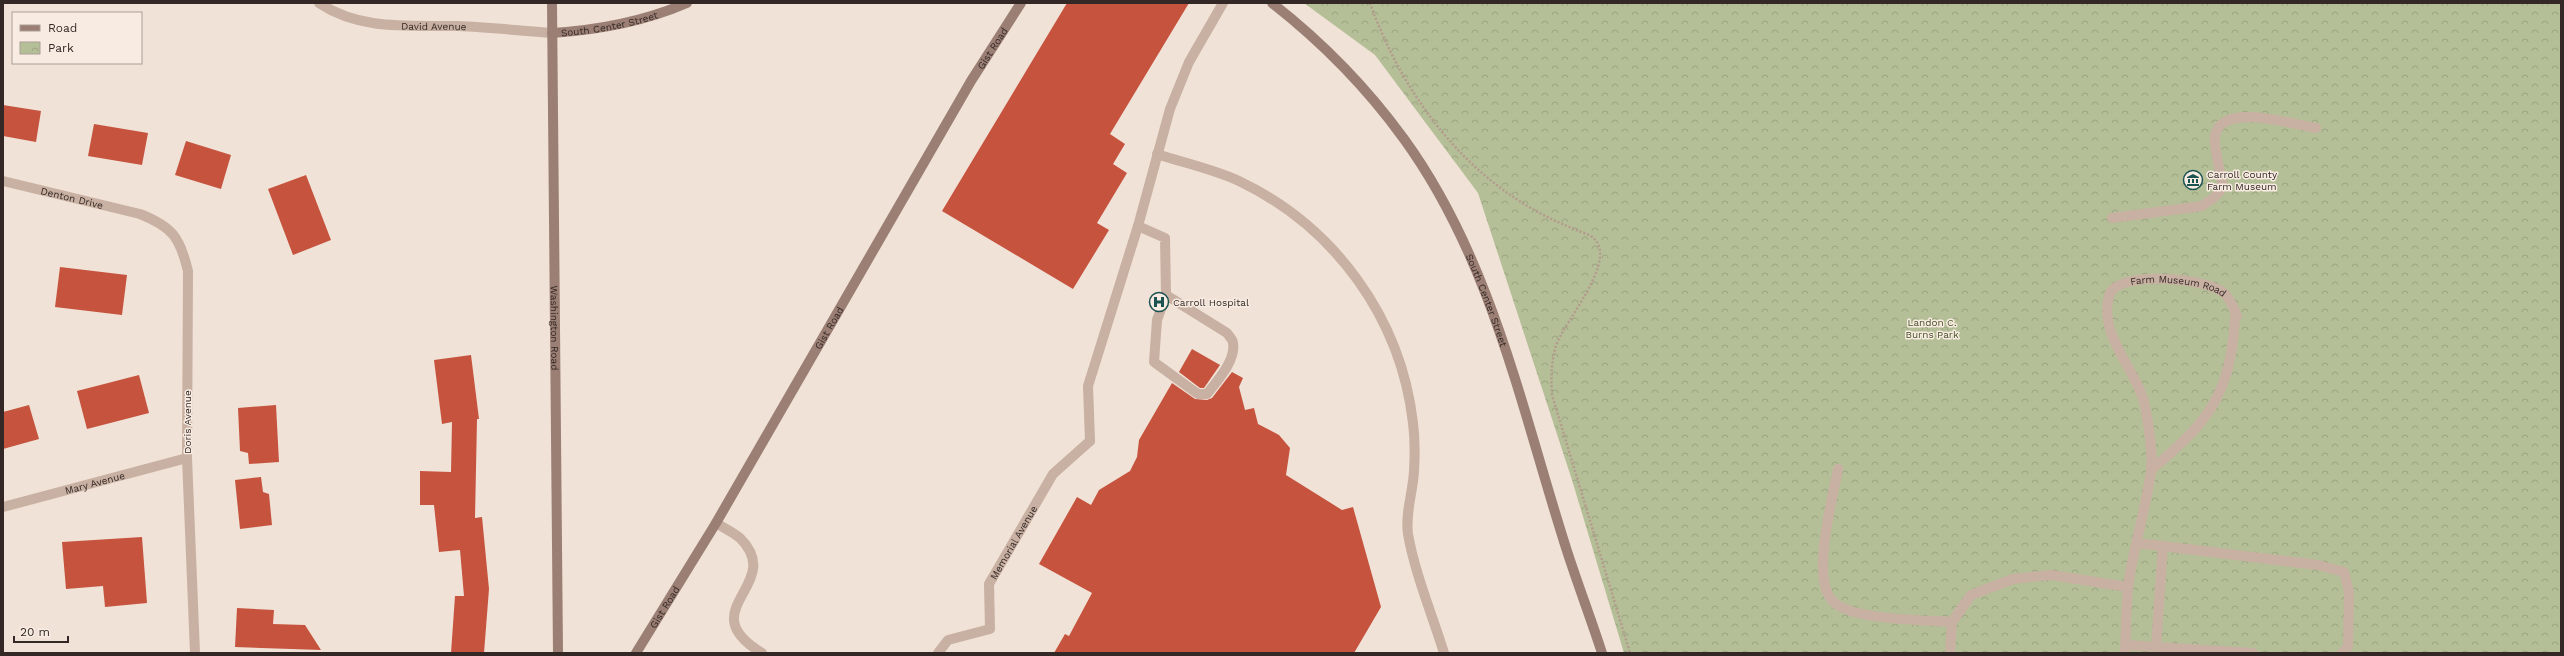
<svg xmlns="http://www.w3.org/2000/svg" width="2564" height="656" font-family="'Work Sans',sans-serif">
  <style>
    .park { fill: url(#park-crowns) }
    .building { fill: #c6533e }
    .lines { fill: none; stroke-linecap: round; stroke-linejoin: round }
    .path { stroke: #b39a8d; stroke-width: 2.5; stroke-dasharray: 2 2; stroke-linecap: butt }
    .lane { stroke: #c8b0a2; stroke-width: 10 }
    .street { stroke: #c8b0a2; stroke-width: 10 }
    .secondary { stroke: #9b7f74; stroke-width: 10 }
    .labels { text-anchor: middle; stroke-width: 3; stroke-linejoin: round; paint-order: stroke }
    .street-label { font-size: 10px; fill: #332825; stroke: #f8ece2 }
    .poi-label { font-size: 10px; fill: #332825; stroke: #f8ece2; text-anchor: start }
    .park-label { font-size: 10px; fill: #465129; stroke: #f8ece2 }
  </style>
  <defs>
    <pattern id="park-crowns" width="20" height="18" patternUnits="userSpaceOnUse"><rect width="20" height="18" fill="#b5bf97"/><path d="M2 6a3 3 0 1 1 6 0M12 15a3 3 0 1 1 6 0" fill="none" stroke="#9ca482"/></pattern>
  </defs>
  <rect width="100%" height="100%" fill="#f0e2d6"/>
  <!-- park -->
  <polygon class="park" points="1304,3 2561,3 2561,653 1624,653 1572,480 1478,193 1375,55"/>
  <!-- building -->
  <g class="building">
    <polygon points="1067,3 1189,3 1110,134 1125,144 1113,164 1127,173 1097,223 1109,230 1073,289 942,211"/>
    <polygon points="3,105 41,111 36,142 3,136"/>
    <polygon points="94,124 148,133 142,165 88,156"/>
    <polygon points="186,141 231,155 221,189 175,175"/>
    <polygon points="306,175 331,240 293,255 268,189"/>
    <polygon points="60,267 127,275 122,315 55,307"/>
    <polygon points="1192,349 1220,365 1204,388 1200,388 1179,372"/>
    <polygon points="471,355 479,419 477,419 475,518 482,517 489,589 484,653 451,653 455,596 464,596 460,550 439,552 434,505 420,505 420,471 451,472 452,422 442,424 434,360"/>
    <polygon points="1232,372 1243,378 1239,387 1245,410 1254,408 1258,424 1279,435 1290,448 1286,475 1342,510 1353,507 1381,607 1354,653 1054,653 1065,634 1069,636 1092,593 1039,564 1077,497 1091,505 1099,490 1130,471 1137,457 1139,440 1172,383 1195,399 1207,400 1212,398"/>
    <polygon points="139,375 149,413 87,429 77,391"/>
    <polygon points="29,405 39,439 3,449 3,412"/>
    <polygon points="276,405 279,462 249,464 248,453 240,451 238,408"/>
    <polygon points="261,477 263,492 269,494 272,525 240,529 235,480"/>
    <polygon points="142,537 147,603 105,607 103,586 66,589 62,542"/>
    <polygon points="237,608 274,610 273,624 305,625 321,650 235,647"/>
  </g>
  <g class="lines">
    <!-- path -->
    <path class="path" d="M1370,3C1399,85 1454,164 1531,208C1549,219 1569,227 1589,235C1625,254 1563,322 1556,346C1551,362 1551,378 1552,395L1630,653"/>
    <!-- lane -->
    <g class="lane">
      <path d="M1157,154C1184,163 1213,169 1239,181C1335,227 1401,318 1413,423C1415,439 1415,455 1414,471C1413,492 1405,513 1408,534C1415,574 1432,614 1444,653"/>
      <path d="M1138,226L1165,238L1166,295L1157,320L1154,362L1198,394H1207C1217,381 1236,361 1233,343C1233,340 1229,336 1227,333L1166,295"/>
      <polyline points="1090,441 1088,386 1138,226 1170,109 1189,62 1223,3"/>
      <path d="M1838,469C1833,498 1808,585 1836,604C1858,620 1924,620 1952,622"/>
      <polyline points="2137,543 2318,565 2344,572 2349,592 2348,647 2342,653"/>
      <polyline points="2126,645 2253,653"/>
      <polyline points="2156,646 2163,546"/>
      <polyline points="1950,653 1952,622 1971,595 2013,579 2051,575 2128,587"/>
    </g>
    <!-- street -->
    <g class="street">
      <path id="s1" d="M319,3C361,31 410,25 458,26C489,27 521,31 552,33"/>
      <path id="s2" d="M3,181L140,214C173,227 180,238 188,271L187,458L195,653"/>
      <path d="M2112,218L2202,206L2215,197L2223,187C2221,177 2213,143 2215,135C2224,101 2293,125 2316,128"/>
      <path id="s3" d="M3,507L187,458"/>
      <path d="M716,523C724,528 733,532 740,538C787,585 689,609 762,653"/>
      <path id="s4" d="M938,653L948,640L990,629L989,584L1053,474L1090,441"/>
      <path id="s5" d="M2125,653C2126,631 2126,608 2128,587C2133,548 2146,510 2151,471C2153,452 2149,429 2146,411C2140,372 2098,338 2109,296C2116,269 2207,278 2224,293C2230,298 2234,309 2237,316L2235,318C2230,396 2209,421 2151,470"/>
    </g>
    <!-- secondary -->
    <g class="secondary">
      <path id="s6" d="M552,3L558,653"/>
      <path id="s7" d="M1272,3C1322,42 1367,88 1404,139C1492,260 1522,411 1567,551C1578,585 1591,619 1602,653"/>
      <path id="s8" d="M552,33C600,30 643,22 687,3"/>
      <path id="s9" d="M636,653L716,523L971,81L1021,3"/>
    </g>
  </g>
  <!-- icons -->
  <defs>
    <symbol id="museum-ring" viewBox="-11 -11 22 22"><circle r="9.5" fill="#f8ece2" stroke="#1b5352" stroke-width="1.5"/><path d="M0-6L6-3V-2H-6V-3ZM-5-1h2V3h-2ZM-1-1h2V3h-2ZM3-1h2V3H3ZM-6 4H6V6H-6Z" fill="#1b5352"/></symbol>
    <symbol id="hospital-ring" viewBox="-11 -11 22 22"><circle r="9.5" fill="#f8ece2" stroke="#1b5352" stroke-width="1.5"/><path d="M-5-5h3v3.5h4V-5h3V5h-3V1.5h-4V5h-3Z" fill="#1b5352"/></symbol>
  </defs>
  <g fill-rule="evenodd">
    <use href="#museum-ring" x="2182" y="169" width="22" height="22"/>
    <use href="#hospital-ring" x="1148" y="291" width="22" height="22"/>
  </g>
  <g class="labels">
    <!-- street labels -->
    <g class="street-label">
      <text dy="4" stroke="none"><textPath href="#s8" startOffset="58">South Center Street</textPath></text>
      <text dy="4" stroke="none"><textPath href="#s1" startOffset="119">David Avenue</textPath></text>
      <text dy="4" stroke="none"><textPath href="#s9" startOffset="702">Gist Road</textPath></text>
      <text dy="4" stroke="none"><textPath href="#s2" startOffset="71">Denton Drive</textPath></text>
      <text dy="4" stroke="none"><textPath href="#s5" startOffset="444">Farm Museum Road</textPath></text>
      <text dy="4" stroke="none"><textPath href="#s7" startOffset="372">South Center Street</textPath></text>
      <text dy="4" stroke="none"><textPath href="#s6" startOffset="325">Washington Road</textPath></text>
      <text dy="4" stroke="none"><textPath href="#s9" startOffset="378">Gist Road</textPath></text>
      <text transform="translate(187 422) rotate(-90)" y="4">Doris Avenue</text>
      <text dy="4" stroke="none"><textPath href="#s3" startOffset="95">Mary Avenue</textPath></text>
      <text dy="4" stroke="none"><textPath href="#s4" startOffset="153">Memorial Avenue</textPath></text>
      <text dy="4" stroke="none"><textPath href="#s9" startOffset="54">Gist Road</textPath></text>
    </g>
    <!-- poi labels -->
    <g class="poi-label">
      <text x="2207" y="178">Carroll County<tspan x="2207" dy="12">Farm Museum</tspan></text>
      <text x="1173" y="306">Carroll Hospital</text>
    </g>
    <!-- park labels -->
    <g class="park-label">
      <text x="1932" y="326">Landon C.<tspan x="1932" dy="12">Burns Park</tspan></text>
    </g>
  </g>
  <!-- border -->
  <rect width="2564" height="656" fill="none" stroke="#332825" stroke-width="8"/>
  <!-- legend -->
  <rect x="12" y="12" width="130" height="52" fill="#f8ece2" stroke="#a99e96"/>
  <rect x="20" y="25" width="20" height="6" fill="#9b7f74" stroke="#a99e96"/>
  <text x="48" y="32" font-size="12" fill="#332825">Road</text>
  <rect x="20" y="42" width="20" height="12" fill="url(#park-crowns)" stroke="#a99e96"/>
  <text x="48" y="52" font-size="12" fill="#332825">Park</text>
  <!-- scale -->
  <path d="M14 636v6h54v-6" fill="none" stroke="#332825" stroke-width="2"/>
  <text x="20" y="636" font-size="12" fill="#332825" stroke="#f8ece2" stroke-width="3" paint-order="stroke">20 m</text>
</svg>
